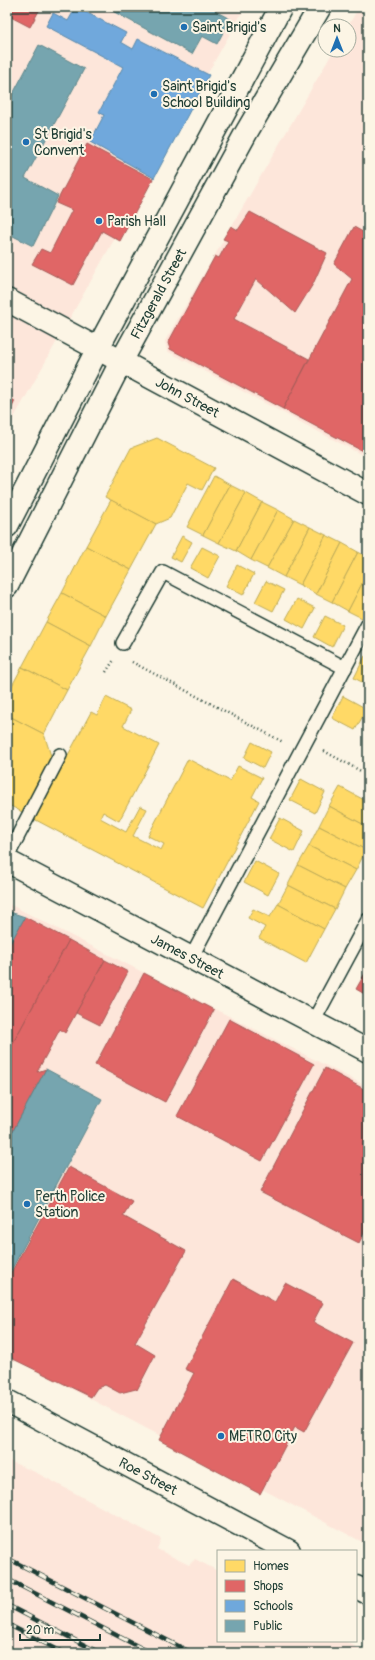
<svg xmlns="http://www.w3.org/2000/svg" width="375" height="1660" font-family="Pangolin,sans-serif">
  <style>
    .built { fill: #fde6da }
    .homes { fill: #ffd966; stroke: #bcaa57 }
    .shops { fill: #e06666; stroke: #a65a57 }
    .schools { fill: #6fa8dc; stroke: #5788aa }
    .public { fill: #76a5af; stroke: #5c868a }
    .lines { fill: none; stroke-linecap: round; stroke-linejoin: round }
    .service-casing { stroke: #1f3d34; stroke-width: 16 }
    .minor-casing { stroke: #1f3d34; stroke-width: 25 }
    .tertiary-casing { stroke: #1f3d34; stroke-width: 25 }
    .secondary-casing { stroke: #1f3d34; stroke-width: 25 }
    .primary-casing { stroke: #1f3d34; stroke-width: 25 }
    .path { stroke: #1f3d34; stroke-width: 2.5; stroke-dasharray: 1 3; stroke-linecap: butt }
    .service { stroke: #fcf5e5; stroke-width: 13 }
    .minor { stroke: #fcf5e5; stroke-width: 22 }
    .tertiary { stroke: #fcf5e5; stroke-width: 22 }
    .secondary { stroke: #fcf5e5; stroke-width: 22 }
    .primary { stroke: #fcf5e5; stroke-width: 22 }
    .rail-casing { stroke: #1f3d34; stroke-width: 4.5 }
    .rail { stroke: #fcf5e5; stroke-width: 3; stroke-dasharray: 9; stroke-linecap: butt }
    .poi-dot { fill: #1f6fb2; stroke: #fcf5e5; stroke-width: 1.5 }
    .labels { text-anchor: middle; stroke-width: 4; stroke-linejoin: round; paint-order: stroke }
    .poi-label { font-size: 14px; fill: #1f3d34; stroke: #fcf5e5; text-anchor: start }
    .street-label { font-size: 14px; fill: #1f3d34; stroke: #fcf5e5 }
  </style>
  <rect width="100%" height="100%" fill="#fcf5e5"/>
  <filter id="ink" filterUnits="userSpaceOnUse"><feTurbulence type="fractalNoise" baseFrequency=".025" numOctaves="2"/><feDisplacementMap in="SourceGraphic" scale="8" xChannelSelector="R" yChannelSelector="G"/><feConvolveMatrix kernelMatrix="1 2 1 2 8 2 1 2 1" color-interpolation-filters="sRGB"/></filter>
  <g filter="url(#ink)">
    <!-- built -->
    <g class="built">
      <polygon points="7,7 245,7 7,430"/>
      <polygon points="359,7 368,7 368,458 167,351 165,341 334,50 349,50 348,26"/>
      <polygon points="7,903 368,1087 368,1545 7,1355"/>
      <polygon points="7,1460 37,1473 161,1539 157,1549 189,1565 195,1559 218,1571 218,1641 345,1641 367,1653 22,1653 7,1645"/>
    </g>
    <!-- homes -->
    <g class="homes">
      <polygon points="157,438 214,468 202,490 188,483 170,518 156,524 105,497 131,448"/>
      <polygon points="214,476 230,485 203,535 187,527"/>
      <polygon points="230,485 246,493 219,543 203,535"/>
      <polygon points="246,493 262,502 236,551 219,543"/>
      <polygon points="111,500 156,524 131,570 86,546"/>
      <polygon points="262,502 278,510 251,560 236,551"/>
      <polygon points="278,510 294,519 267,568 251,560"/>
      <polygon points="294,519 310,527 284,577 267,568"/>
      <polygon points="310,527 326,535 300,585 284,577"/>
      <polygon points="326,535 342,543 316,594 300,585"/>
      <polygon points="182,536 192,542 181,562 171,557"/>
      <polygon points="342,543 358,552 332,602 316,594"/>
      <polygon points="86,546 131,570 106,616 62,593"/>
      <polygon points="202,547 220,556 208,578 190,568"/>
      <polygon points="358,552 368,557 368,572 348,611 332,602"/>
      <polygon points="237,565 254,574 243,595 226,586"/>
      <polygon points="368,572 368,611 364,619 348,611"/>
      <polygon points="266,581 284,590 273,611 255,602"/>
      <polygon points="62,593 106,616 91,646 46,622"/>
      <polygon points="297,599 315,608 304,629 286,619"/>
      <polygon points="325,616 343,625 332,647 314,637"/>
      <polygon points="46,622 91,646 67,690 22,667"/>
      <polygon points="365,656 368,657 368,685 354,678"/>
      <polygon points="22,667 67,690 44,734 7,715 7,695"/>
      <polygon points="343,696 367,709 355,730 332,718"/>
      <polygon points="106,697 131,710 123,726 159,745 119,821 103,812 100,818 126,832 140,806 147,809 133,836 161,850 164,844 148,836 188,759 230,781 238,766 262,778 252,797 259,801 203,908 34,819 91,712 97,715"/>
      <polygon points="7,715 44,734 52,759 24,813 7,804"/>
      <polygon points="252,742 271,752 263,768 244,758"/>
      <polygon points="301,779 325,792 315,813 290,800"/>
      <polygon points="340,787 368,802 368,827 329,806"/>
      <polygon points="329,806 368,827 368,846 366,850 319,826"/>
      <polygon points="280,818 304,831 294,852 269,839"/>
      <polygon points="319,826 366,850 356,870 309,846"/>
      <polygon points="309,846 356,870 345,889 298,865"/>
      <polygon points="255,861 279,874 268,895 244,882"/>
      <polygon points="298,865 345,889 335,909 288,885"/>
      <polygon points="288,885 335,909 324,929 278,904"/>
      <polygon points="278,904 324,929 306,963 259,938 265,927 248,918 253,909 270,917"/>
    </g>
    <!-- shops -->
    <g class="shops">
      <polygon points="7,7 36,7 40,9 30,27 7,15"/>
      <polygon points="87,144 153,179 120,241 102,231 73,285 32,264 41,249 50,253 72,210 56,203"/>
      <polygon points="250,212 327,253 313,284 295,313 256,279 234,319 309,359 283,409 170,349 168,343 215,256 219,258 228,241 223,239 231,226 238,230"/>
      <polygon points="354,227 368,235 368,454 283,409 352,279 334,264"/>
      <polygon points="7,397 15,401 7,417"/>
      <polygon points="25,917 69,940 7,1054 7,949"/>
      <polygon points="69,940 105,960 65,1033 60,1029 37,1072 46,1069 13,1131 7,1128 7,1054"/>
      <polygon points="105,960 128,972 100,1025 76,1013"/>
      <polygon points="368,968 368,996 356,989"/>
      <polygon points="144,973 214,1010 165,1102 95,1065"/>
      <polygon points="229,1019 314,1064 262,1161 177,1116"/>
      <polygon points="325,1068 362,1088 368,1093 368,1225 359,1243 260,1192"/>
      <polygon points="69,1167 132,1201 123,1216 186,1251 135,1343 155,1355 137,1390 136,1389 120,1393 105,1385 97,1388 91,1397 7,1356 7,1280"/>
      <polygon points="233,1279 275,1302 285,1283 323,1303 313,1322 353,1343 304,1432 295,1427 260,1494 159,1440 194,1373 185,1369"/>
    </g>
    <!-- schools -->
    <polygon class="schools" points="76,7 126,33 121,42 133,49 138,39 209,75 154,178 90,142 104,115 99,112 123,67 46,26 53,13 68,21"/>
    <!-- public -->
    <g class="public">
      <polygon points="105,7 218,7 215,11 230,19 217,44 202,36 192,54"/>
      <polygon points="39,45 84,69 25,178 58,196 33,246 7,233 7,105"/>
      <polygon points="7,911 25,917 7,949"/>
      <polygon points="46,1069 102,1099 7,1278 7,1128 13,1131"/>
    </g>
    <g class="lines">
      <defs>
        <g id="service">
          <polyline points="123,643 163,572 345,668"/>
          <polyline points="7,857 60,755"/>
          <polyline points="191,958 368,624"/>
          <polyline points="313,1022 368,920"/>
        </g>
        <g id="minor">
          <path id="s1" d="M7,300L368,494"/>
        </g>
        <g id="tertiary">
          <path id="s2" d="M7,861L368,1051"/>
        </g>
        <g id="secondary">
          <path id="s3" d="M7,1401L289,1551"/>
          <polyline points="356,1587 368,1593"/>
        </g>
        <g id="primary">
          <polyline points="7,526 98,348 281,7"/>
          <path id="s4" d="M7,586L122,360L246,133L320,7"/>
        </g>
      </defs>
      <!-- service casing -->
      <use href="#service" class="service-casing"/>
      <!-- minor casing -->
      <use href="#minor" class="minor-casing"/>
      <!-- tertiary casing -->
      <use href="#tertiary" class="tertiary-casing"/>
      <!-- secondary casing -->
      <use href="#secondary" class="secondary-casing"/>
      <!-- primary casing -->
      <use href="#primary" class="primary-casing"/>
      <!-- path -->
      <g class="path">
        <polyline points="132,662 283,742"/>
        <polyline points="106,672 114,660"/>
        <polyline points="324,751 368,775"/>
      </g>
      <!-- service -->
      <use href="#service" class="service"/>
      <!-- minor -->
      <use href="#minor" class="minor"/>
      <!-- tertiary -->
      <use href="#tertiary" class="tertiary"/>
      <!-- secondary -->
      <use href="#secondary" class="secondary"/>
      <!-- primary -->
      <use href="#primary" class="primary"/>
      <defs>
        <g id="rail">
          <polyline points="7,1558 192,1653"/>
          <polyline points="7,1579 151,1653"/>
          <polyline points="7,1605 100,1653"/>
          <polyline points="7,1624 64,1653"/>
        </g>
      </defs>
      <!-- rail casing -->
      <use href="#rail" class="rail-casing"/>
      <!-- rail -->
      <use href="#rail" class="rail"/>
    </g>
  </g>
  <!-- markers -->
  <g class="poi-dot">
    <circle cx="184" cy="27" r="4"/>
    <circle cx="154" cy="94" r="4"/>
    <circle cx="26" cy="142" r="4"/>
    <circle cx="99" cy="221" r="4"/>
    <circle cx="27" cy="1204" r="4"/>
    <circle cx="221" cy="1436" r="4"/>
  </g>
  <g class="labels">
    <!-- poi labels -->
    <g class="poi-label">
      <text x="192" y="32">Saint Brigid's</text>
      <text x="162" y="91">Saint Brigid's<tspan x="162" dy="16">School Building</tspan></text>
      <text x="34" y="139">St Brigid's<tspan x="34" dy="16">Convent</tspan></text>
      <text x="107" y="226">Parish Hall</text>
      <text x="35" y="1201">Perth Police<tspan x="35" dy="16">Station</tspan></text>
      <text x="229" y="1441">METRO City</text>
    </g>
    <!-- street labels -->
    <g class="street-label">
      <text dy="5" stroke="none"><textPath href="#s4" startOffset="329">Fitzgerald Street</textPath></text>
      <text dy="5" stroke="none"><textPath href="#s1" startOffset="205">John Street</textPath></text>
      <text dy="5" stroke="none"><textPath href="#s2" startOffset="204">James Street</textPath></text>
      <text dy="5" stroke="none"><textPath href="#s3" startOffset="160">Roe Street</textPath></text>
    </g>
  </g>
  <!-- margin -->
  <rect width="375" height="1660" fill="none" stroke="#fcf5e5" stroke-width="24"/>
  <rect x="12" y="12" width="351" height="1636" fill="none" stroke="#1f3d34" stroke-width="1.5" filter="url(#ink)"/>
  <!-- legend -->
  <rect x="217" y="1550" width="140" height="92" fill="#fcf5e5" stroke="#a4ab9e"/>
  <rect x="225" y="1560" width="20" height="12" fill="#ffd966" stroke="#a4ab9e"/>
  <text x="253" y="1570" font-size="12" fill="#1f3d34">Homes</text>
  <rect x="225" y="1580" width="20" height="12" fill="#e06666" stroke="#a4ab9e"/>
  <text x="253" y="1590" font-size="12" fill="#1f3d34">Shops</text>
  <rect x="225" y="1600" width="20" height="12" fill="#6fa8dc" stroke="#a4ab9e"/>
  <text x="253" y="1610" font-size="12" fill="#1f3d34">Schools</text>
  <rect x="225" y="1620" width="20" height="12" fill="#76a5af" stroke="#a4ab9e"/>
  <text x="253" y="1630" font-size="12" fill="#1f3d34">Public</text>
  <!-- north arrow -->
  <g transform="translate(337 38)"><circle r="19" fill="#fcf5e5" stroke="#a4ab9e"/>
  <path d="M0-3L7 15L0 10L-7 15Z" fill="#1f6fb2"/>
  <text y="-6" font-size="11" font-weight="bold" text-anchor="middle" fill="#1f3d34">N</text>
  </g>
  <!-- scale -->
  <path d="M20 1634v6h80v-6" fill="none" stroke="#1f3d34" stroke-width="2"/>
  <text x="26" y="1634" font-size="12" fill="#1f3d34" stroke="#fcf5e5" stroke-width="3" paint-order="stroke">20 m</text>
</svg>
